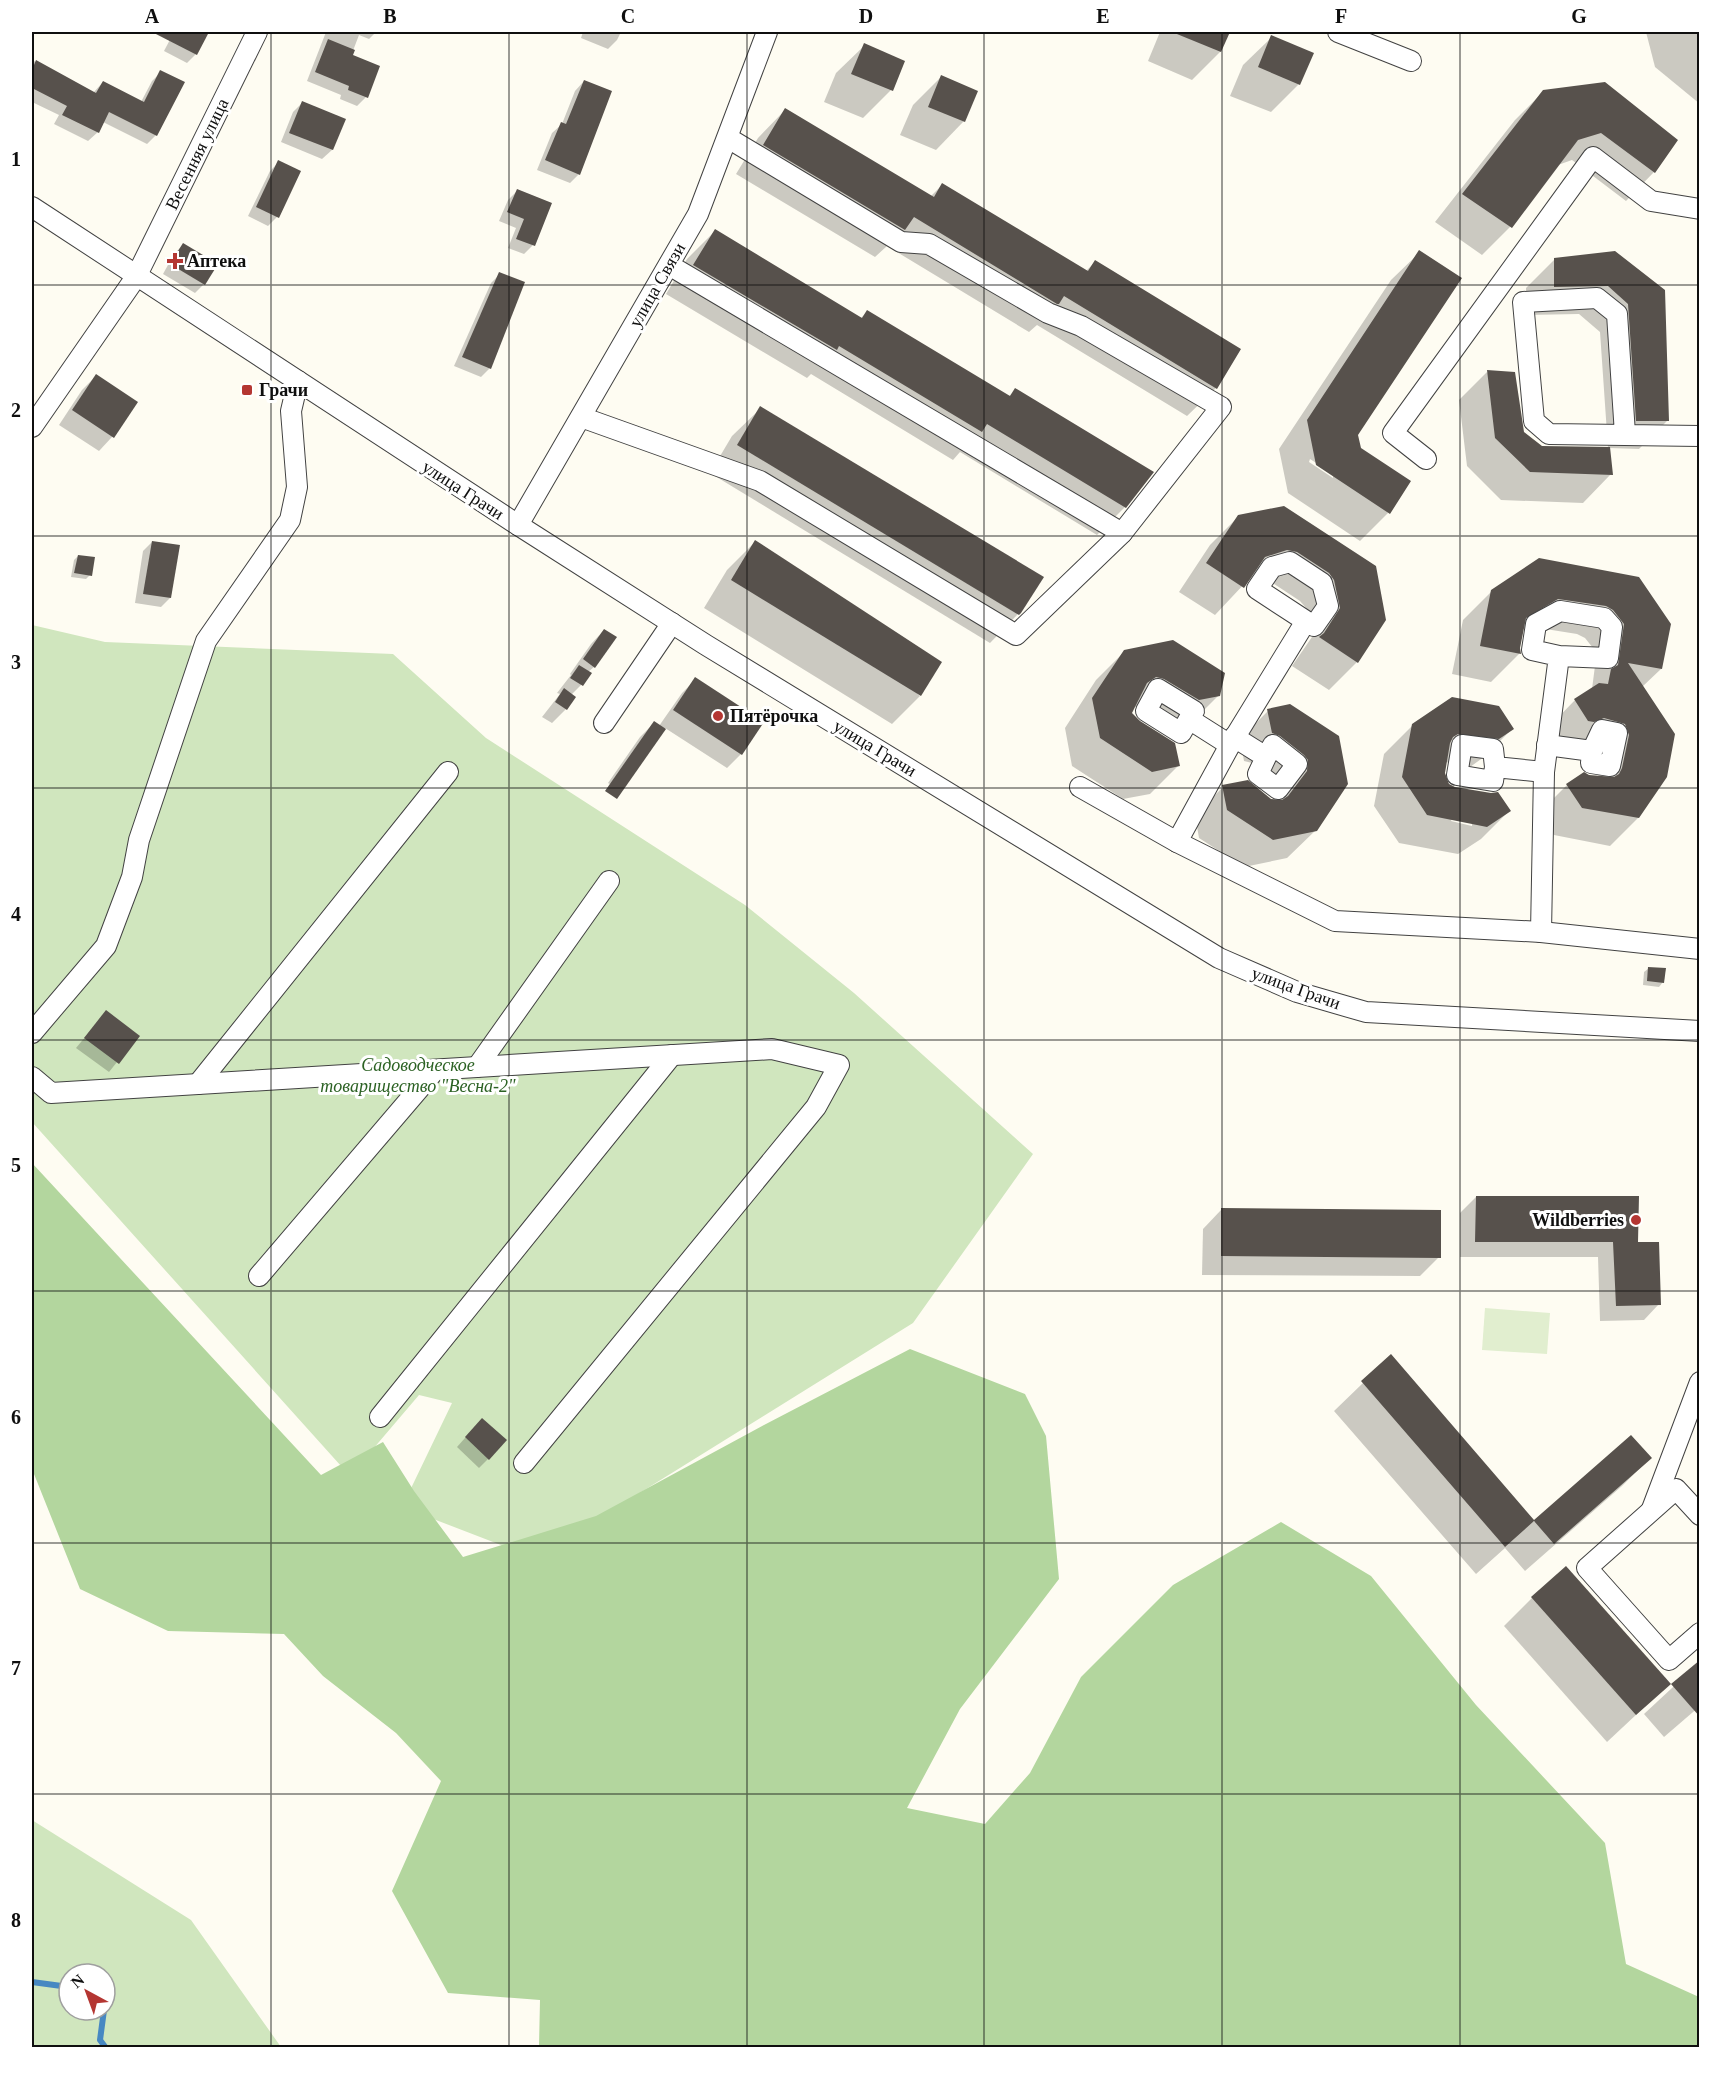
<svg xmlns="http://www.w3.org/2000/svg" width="1731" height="2079" font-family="Georgia,serif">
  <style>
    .green { fill: #d0e6be; fill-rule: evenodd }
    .forest { fill: #b3d69e }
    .pitch { fill: #e1eecf }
    .shadow { fill: #0003; fill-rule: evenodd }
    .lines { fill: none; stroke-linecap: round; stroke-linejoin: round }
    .stream { stroke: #4788c2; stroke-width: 6 }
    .building { fill: #57514c }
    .minor-casing { stroke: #424242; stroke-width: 22 }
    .minor { stroke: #fff; stroke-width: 20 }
    .grid { fill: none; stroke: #0f0f0f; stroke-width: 1.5; stroke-opacity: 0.55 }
    .poi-dot { fill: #b43632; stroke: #fff; stroke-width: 2 }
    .labels { text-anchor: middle; stroke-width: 6; stroke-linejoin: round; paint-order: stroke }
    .street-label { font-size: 18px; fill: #0f0f0f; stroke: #fff }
    .poi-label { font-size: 18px; font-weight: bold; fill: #0f0f0f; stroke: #fff; text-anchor: start }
    .park-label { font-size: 18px; font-style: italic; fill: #2c6224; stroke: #fff }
    .neatline { fill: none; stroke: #0f0f0f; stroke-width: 2 }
    .grid-label { font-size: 20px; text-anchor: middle; font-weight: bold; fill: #0f0f0f }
  </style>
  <rect width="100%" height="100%" fill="#fefcf2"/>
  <!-- green -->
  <g class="green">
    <polygon points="32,625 105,642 393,654 486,738 745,905 854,993 1033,1154 913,1323 535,1558 402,1507 452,1403 419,1395 350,1476 32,1122"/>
    <path d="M32,1820L191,1920L281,2047H32ZM69,1974H105V2010H69Z"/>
  </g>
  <!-- forest -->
  <polygon class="forest" points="32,1163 321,1475 383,1442 414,1491 463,1557 596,1516 764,1425 910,1349 1025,1394 1046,1436 1059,1579 960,1709 907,1808 985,1824 1030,1773 1081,1677 1173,1585 1281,1522 1371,1576 1476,1705 1605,1843 1626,1964 1699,1997 1699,2047 539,2047 540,2000 448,1993 392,1891 441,1781 396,1733 323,1676 284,1634 168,1631 80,1589 32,1469"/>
  <!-- pitch -->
  <polygon class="pitch" points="1485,1308 1550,1313 1547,1354 1482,1350"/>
  <!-- shadow -->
  <g class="shadow">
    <polygon points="174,32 208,32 196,54 187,63 164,51"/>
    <polygon points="326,32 376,32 369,39 359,35 351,56 366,97 357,106 340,99 341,95 307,81"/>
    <polygon points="583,32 621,32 617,40 608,49 581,38"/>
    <polygon points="1160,32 1229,32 1220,52 1192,80 1148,61"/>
    <polygon points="1646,32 1700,32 1700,104 1655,67"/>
    <polygon points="1272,37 1299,84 1271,112 1230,96 1243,65"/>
    <polygon points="865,45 891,90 863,118 824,102 836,73"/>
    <polygon points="32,60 93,93 103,82 141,102 152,81 161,72 156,135 147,144 103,122 98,132 88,141 54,124 59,115 32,102"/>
    <polygon points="941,77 964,121 936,150 900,135 913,105"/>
    <polygon points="584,81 579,174 570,183 537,170 552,133 562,124 575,91"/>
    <polygon points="1544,91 1676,140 1654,172 1626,201 1572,160 1558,165 1510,227 1482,255 1435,222 1515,120"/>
    <polygon points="302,103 344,120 332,150 322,159 281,142 293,112"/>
    <polygon points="786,109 930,197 942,185 1085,272 1095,262 1216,388 1187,416 1037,325 1029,332 887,246 875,257 736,174 758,138"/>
    <polygon points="279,162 277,217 268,226 248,216 270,171"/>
    <polygon points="517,191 533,245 524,254 508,248 516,228 499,221 508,200"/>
    <polygon points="715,231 860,319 867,312 1008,397 1016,390 1125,507 1097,535 960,452 953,460 811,374 807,378 666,294 687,259"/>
    <polygon points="183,245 204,284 195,293 163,274 174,254"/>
    <path d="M1420,252L1357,434L1360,449L1388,513L1360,541L1288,493L1279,449L1391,280ZM1310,459L1333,474V478L1309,462Z"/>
    <polygon points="1614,253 1667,421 1639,449 1609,448 1611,474 1583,503 1501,500 1467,466 1459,400 1487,372 1523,432 1541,447 1608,448 1600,332 1579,314 1527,315 1526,288 1554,260"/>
    <polygon points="500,274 490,368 481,377 454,366 491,283"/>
    <polygon points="96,376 136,402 112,437 99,451 59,425 82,390"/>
    <polygon points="761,408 1042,577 1018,614 990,643 710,473 732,436"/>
    <polygon points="1239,516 1374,567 1357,662 1329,690 1292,666 1312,637 1306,608 1300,601 1268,580 1258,578 1247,581 1215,615 1179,592 1210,545"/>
    <polygon points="152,542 170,598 161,607 135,603 143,551"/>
    <polygon points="755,542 920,696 892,724 704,608 727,570"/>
    <polygon points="78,556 90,575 86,579 71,577 74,560"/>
    <polygon points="1638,578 1661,669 1642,687 1638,818 1610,846 1554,835 1539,813 1567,785 1598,777 1601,765 1560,748 1547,729 1575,700 1592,689 1596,658 1593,648 1585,638 1577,634 1533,627 1525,628 1522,630 1519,654 1491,682 1452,674 1463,620 1492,591"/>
    <polygon points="604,630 594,667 588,672 590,673 581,685 571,695 566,709 552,723 542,717 560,694 557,693 571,675 570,674 591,644"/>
    <polygon points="1125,651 1219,695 1190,724 1170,728 1134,706 1130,713 1178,766 1150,794 1123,799 1072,766 1065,728 1096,680"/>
    <polygon points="696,679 762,722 741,754 727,768 665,728 632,775 618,789 608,783 640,737 654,723 659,726 682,693"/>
    <polygon points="1268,711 1337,737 1316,830 1287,858 1244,867 1199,838 1195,815 1223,787 1279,801 1281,794 1277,783 1252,763 1244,761 1240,739"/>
    <path d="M1413,725L1512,729L1484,757L1470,767L1445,762V781L1454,788L1509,811L1481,839L1458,854L1399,843L1374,806L1384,754ZM1452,819L1472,822V826L1451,821Z"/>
    <polygon points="1649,968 1663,982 1659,987 1643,985 1644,972"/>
    <polygon points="106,1012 138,1036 109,1072 76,1048"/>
    <polygon points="1476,1197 1637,1244 1659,1304 1644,1320 1600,1321 1598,1257 1460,1257 1460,1213"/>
    <polygon points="1221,1210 1439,1257 1420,1276 1202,1275 1203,1229"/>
    <polygon points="1391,1356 1534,1522 1631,1437 1650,1458 1622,1486 1525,1571 1505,1548 1476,1574 1334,1411"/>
    <polygon points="473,1429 488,1459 479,1468 457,1447"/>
    <polygon points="1532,1598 1669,1684 1607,1742 1504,1626"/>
    <polygon points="1700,1662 1700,1706 1664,1737 1644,1714"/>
  </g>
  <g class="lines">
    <!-- stream -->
    <g class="stream">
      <polyline points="32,1982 69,1987"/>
      <polyline points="105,1999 105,2004"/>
      <polyline points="104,2010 100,2040 106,2048"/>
    </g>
  </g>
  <!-- building -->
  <g class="building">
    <polygon points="152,32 209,32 197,55"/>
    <polygon points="1172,32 1230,32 1221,52"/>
    <polygon points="1271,35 1314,53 1300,85 1258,67"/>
    <polygon points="328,39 355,50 353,55 380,66 368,98 348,90 349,86 315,72"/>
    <polygon points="864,43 905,61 893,91 851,74"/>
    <polygon points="36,60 96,93 103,81 144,102 160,70 185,82 157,136 109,112 99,133 62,115 67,106 32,88 32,70"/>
    <polygon points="941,75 978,91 965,122 928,107"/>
    <polygon points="584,80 612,91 580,175 545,160 561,122 566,124"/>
    <polygon points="1605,82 1678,140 1655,173 1601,133 1578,140 1512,228 1462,194 1543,90"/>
    <polygon points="302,101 346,119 333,150 289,133"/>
    <polygon points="785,108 934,197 942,183 1088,271 1095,260 1241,349 1217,389 1064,296 1059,304 1057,304 914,217 905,230 763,145"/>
    <polygon points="278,160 301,171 279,218 256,207"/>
    <polygon points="517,189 552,203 535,246 516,239 524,219 507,212"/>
    <polygon points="715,229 862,318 867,310 1010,396 1015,388 1154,472 1126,508 987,424 982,432 839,346 837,350 693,265"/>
    <polygon points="183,243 218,264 205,285 170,264"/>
    <polygon points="1419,250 1462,278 1358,435 1361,448 1411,481 1390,514 1316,465 1307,420"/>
    <polygon points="1615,251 1665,290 1669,421 1636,421 1628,304 1608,286 1554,287 1554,258"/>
    <polygon points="499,272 525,282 491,369 462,357"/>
    <polygon points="1487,370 1515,372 1524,432 1542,446 1610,447 1613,475 1530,472 1495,438"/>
    <polygon points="96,374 138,402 114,438 72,410"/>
    <polygon points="760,406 1044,577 1021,613 1019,615 737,445"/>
    <polygon points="1284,506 1376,566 1386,620 1358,663 1319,637 1324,633 1340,608 1334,580 1329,573 1297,552 1287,550 1265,557 1244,588 1206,563 1238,515"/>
    <polygon points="755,540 942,662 921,696 731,580"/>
    <polygon points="152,541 180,545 171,598 143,594"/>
    <polygon points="78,555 95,557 92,576 74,573"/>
    <polygon points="1539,558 1639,577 1671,624 1662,669 1628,663 1675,734 1667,777 1639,818 1582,808 1566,784 1584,772 1589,775 1614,777 1619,774 1622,768 1629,735 1625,724 1604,718 1594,722 1588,721 1574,699 1599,683 1608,684 1611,669 1618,665 1624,624 1613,610 1606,606 1558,599 1526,618 1520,648 1521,654 1480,646 1491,590"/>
    <polygon points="604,629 617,637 595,668 583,659"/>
    <polygon points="1173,640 1225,673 1220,696 1199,700 1164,679 1156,677 1147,683 1132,713 1140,721 1175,743 1180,766 1152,772 1100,738 1092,698 1124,650"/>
    <polygon points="579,665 592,673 583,686 570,678"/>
    <polygon points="695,677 764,722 742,755 673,710"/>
    <polygon points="564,688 576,697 567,710 555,702"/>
    <polygon points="1452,697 1499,706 1514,729 1499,739 1458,734 1453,737 1450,743 1445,773 1449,784 1455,787 1491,793 1498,792 1511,811 1487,827 1427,815 1402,777 1412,724"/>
    <polygon points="1290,704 1339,736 1348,784 1317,831 1273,840 1227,810 1222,785 1248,780 1271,799 1282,800 1288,796 1307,771 1308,760 1304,755 1280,736 1272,733 1267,709"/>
    <polygon points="654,721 666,729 617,799 605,791"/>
    <polygon points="1648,967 1666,968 1664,983 1647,981"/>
    <polygon points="106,1010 140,1036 119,1064 84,1038"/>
    <polygon points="1476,1196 1639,1196 1638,1242 1659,1242 1661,1305 1616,1306 1613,1242 1475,1242"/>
    <polygon points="1221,1208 1441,1210 1441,1258 1221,1256"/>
    <polygon points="1391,1354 1534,1520 1631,1435 1652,1458 1554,1544 1534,1521 1505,1547 1361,1381"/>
    <polygon points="482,1418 507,1440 489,1460 465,1437"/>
    <polygon points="1566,1566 1671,1684 1636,1715 1531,1597"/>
    <polygon points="1700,1660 1700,1717 1671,1684"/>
  </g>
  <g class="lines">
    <defs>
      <g id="minor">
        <polyline points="1338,32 1411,61"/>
        <polyline points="32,207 518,525 706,645 1219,958 1297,992 1366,1012 1700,1031"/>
        <polyline points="669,265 1122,533"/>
        <polyline points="581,417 760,481 1016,635 1122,533 1221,407 1081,326 1048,313 929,244 901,242 728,138"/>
        <polyline points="32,427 136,277 257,32"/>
        <polyline points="1625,434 1617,314 1597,298 1523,302 1534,421 1549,434 1700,436"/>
        <polyline points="1426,459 1393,433 1593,157 1651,201 1700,209"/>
        <polyline points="518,525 698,214 767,32"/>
        <polyline points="1189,719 1194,711 1158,689 1146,711 1181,733 1189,719 1230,745"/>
        <polyline points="604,723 672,623"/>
        <polyline points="1234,737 1266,757 1258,774 1278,789 1297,764 1273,745 1266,757"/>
        <polyline points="1547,745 1592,751 1591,763 1610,766 1617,733 1602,730 1592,751"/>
        <polyline points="1495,767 1493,749 1462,745 1457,775 1493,781 1495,767 1544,772"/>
        <polyline points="1080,787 1177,842 1335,921 1541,932 1700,949"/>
        <polyline points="1177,842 1230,745 1306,621 1314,626 1328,606 1322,583 1290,562 1272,567 1257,589 1306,621"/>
        <polyline points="1541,932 1544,772 1559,656 1532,650 1536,624 1560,611 1604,618 1612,627 1608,658 1559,656"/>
        <polyline points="32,1033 106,946 132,877 139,840 206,641 290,520 297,487 291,411 298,381"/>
        <polyline points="477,1067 609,881"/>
        <polyline points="32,1077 51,1093 772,1049 839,1065 816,1107 524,1463"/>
        <polyline points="198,1084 448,772"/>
        <polyline points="259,1276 435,1070"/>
        <polyline points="380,1417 672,1055"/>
        <polyline points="1652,1509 1700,1382"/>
        <polyline points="1700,1515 1676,1489 1587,1568 1669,1660 1700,1633"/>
      </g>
    </defs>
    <!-- minor casing -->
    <use href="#minor" class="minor-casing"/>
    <!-- minor -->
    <use href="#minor" class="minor"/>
  </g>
  <!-- grid -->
  <path class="grid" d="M271,32V2048M509,32V2048M747,32V2048M984,32V2048M1222,32V2048M1460,32V2048M32,285H1700M32,536H1700M32,788H1700M32,1040H1700M32,1291H1700M32,1543H1700M32,1794H1700"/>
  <!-- markers -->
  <g class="poi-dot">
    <path d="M172 252h6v6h6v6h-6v6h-6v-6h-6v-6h6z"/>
    <rect x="241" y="384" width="12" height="12" rx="3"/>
    <circle cx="718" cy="716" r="6"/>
    <circle cx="1636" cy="1220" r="6"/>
  </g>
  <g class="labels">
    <!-- street labels -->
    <g class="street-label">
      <text transform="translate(197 154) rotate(-64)" y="6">Весенняя улица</text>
      <text transform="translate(657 285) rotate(-60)" y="6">улица Связи</text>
      <text transform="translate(463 490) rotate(33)" y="6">улица Грачи</text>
      <text transform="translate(875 748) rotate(31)" y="6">улица Грачи</text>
      <text transform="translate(1296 988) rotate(20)" y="6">улица Грачи</text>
    </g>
    <!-- poi labels -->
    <g class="poi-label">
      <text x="187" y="267">Аптека</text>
      <text x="259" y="396">Грачи</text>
      <text x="730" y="722">Пятёрочка</text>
      <text x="1624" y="1226" text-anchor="end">Wildberries</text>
    </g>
    <!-- park labels -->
    <g class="park-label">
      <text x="418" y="1071">Садоводческое<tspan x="418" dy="21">товарищество "Весна-2"</tspan></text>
    </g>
  </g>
  <!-- border -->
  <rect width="1731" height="2079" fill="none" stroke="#ffffff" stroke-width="66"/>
  <!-- north arrow -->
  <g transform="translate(87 1992) rotate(319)"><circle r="28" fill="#ffffff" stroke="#9f9f9f" stroke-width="1.5"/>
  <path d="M0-4.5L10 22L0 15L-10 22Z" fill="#b43632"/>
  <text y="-9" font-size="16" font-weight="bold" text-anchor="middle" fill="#0f0f0f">N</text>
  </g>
  <rect x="33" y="33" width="1665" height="2013" class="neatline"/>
  <g class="grid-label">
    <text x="152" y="23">A</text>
    <text x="390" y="23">B</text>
    <text x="628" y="23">C</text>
    <text x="866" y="23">D</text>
    <text x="1103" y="23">E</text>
    <text x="1341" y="23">F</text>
    <text x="1579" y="23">G</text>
    <text x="16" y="166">1</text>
    <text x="16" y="417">2</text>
    <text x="16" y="669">3</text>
    <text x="16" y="921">4</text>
    <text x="16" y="1172">5</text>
    <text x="16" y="1424">6</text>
    <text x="16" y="1675">7</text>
    <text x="16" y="1927">8</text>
  </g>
</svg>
